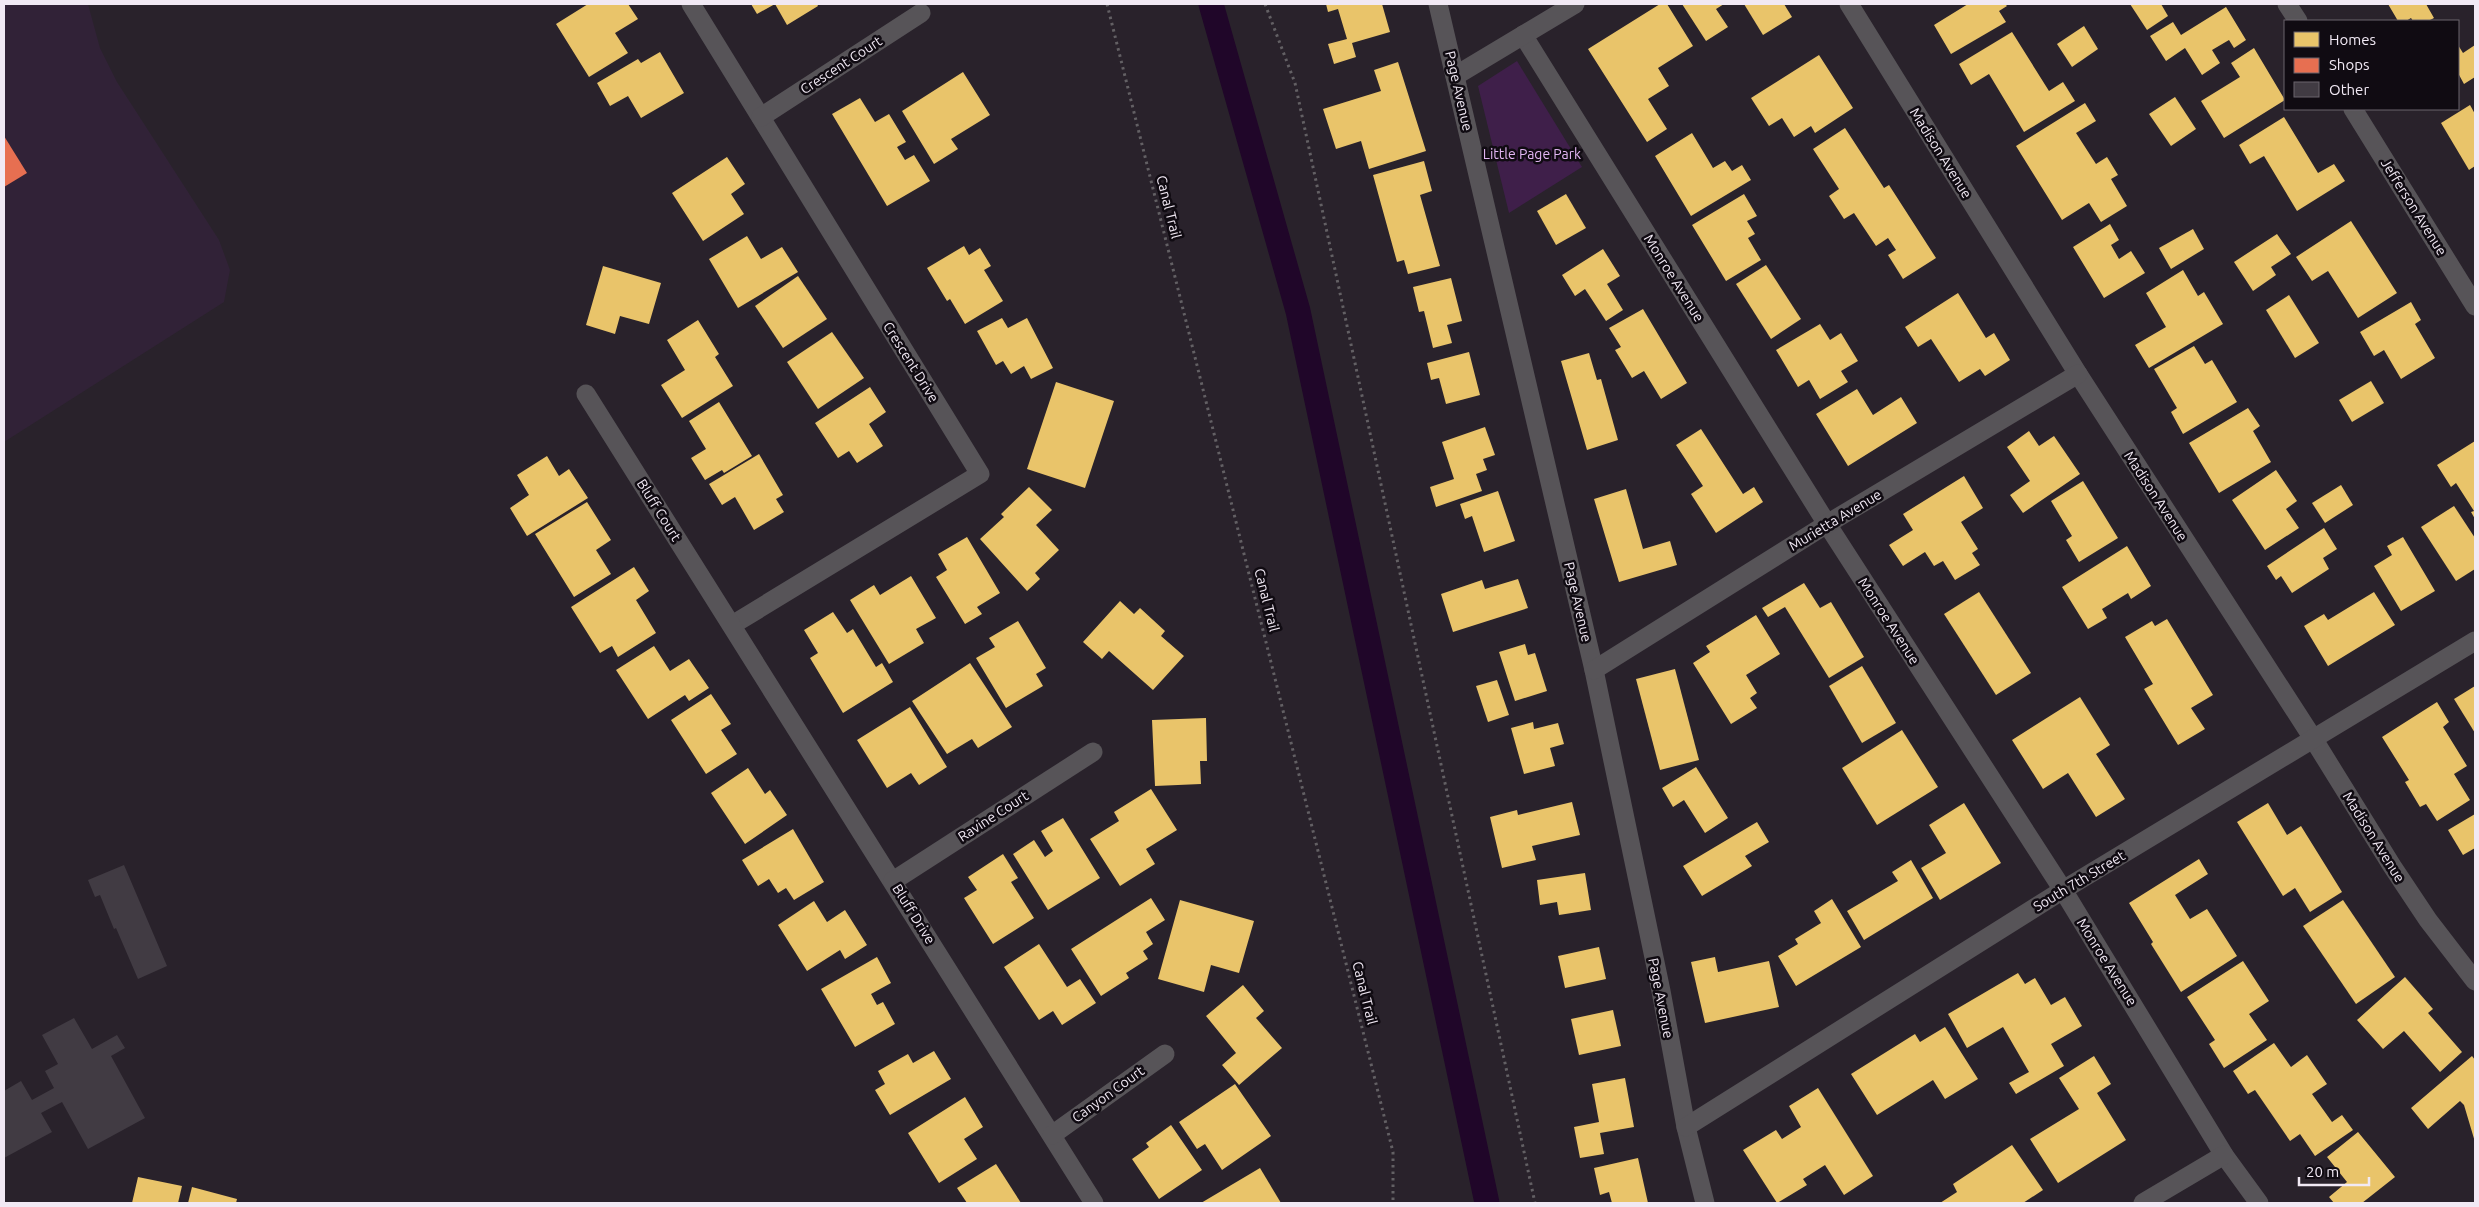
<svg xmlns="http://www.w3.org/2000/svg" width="2479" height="1207" font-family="Ubuntu,sans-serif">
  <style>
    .built { fill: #312237 }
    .green { fill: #3f1f4a }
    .homes { fill: #e9c46a }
    .shops { fill: #e76f51 }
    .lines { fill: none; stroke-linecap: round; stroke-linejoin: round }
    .canal { stroke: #200629; stroke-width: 25 }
    .building { fill: #413b43 }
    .path { stroke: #636064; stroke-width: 3; stroke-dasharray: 2.5 4; stroke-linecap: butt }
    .minor { stroke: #575458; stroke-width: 19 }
    .labels { text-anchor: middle; stroke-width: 5; stroke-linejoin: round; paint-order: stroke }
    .street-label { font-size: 14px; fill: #f1e9f4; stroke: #100b12 }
    .park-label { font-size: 14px; fill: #e2b6f3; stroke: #100b12 }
  </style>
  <rect width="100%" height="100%" fill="#29222b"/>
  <!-- built -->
  <polygon class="built" points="4,4 88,4 100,48 117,82 219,240 230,270 224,302 4,442"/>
  <!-- green -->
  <polygon class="green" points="1517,61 1582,167 1509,213 1478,86"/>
  <!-- homes -->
  <g class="homes">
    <polygon points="588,4 628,4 638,19 615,33 628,53 589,77 556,24"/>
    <polygon points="751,4 817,4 818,6 787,25 775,4 757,14"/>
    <polygon points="1326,4 1382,4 1390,32 1352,43 1356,57 1334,64 1328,44 1347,39 1338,9 1328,12"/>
    <polygon points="1660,4 1667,4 1693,46 1658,68 1669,86 1648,99 1667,129 1647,142 1588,49"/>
    <polygon points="1682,4 1724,4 1716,9 1728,27 1706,41"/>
    <polygon points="1744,4 1784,4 1792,17 1763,35"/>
    <polygon points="1968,4 2005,4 2007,6 1999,11 2006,22 1951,54 1934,25"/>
    <polygon points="2130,4 2161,4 2168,16 2147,30"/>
    <polygon points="2388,4 2426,4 2434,18 2428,21 2413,21 2411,18 2406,21 2398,21"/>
    <polygon points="2226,7 2246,40 2234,48 2229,40 2212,50 2220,63 2202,75 2185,48 2166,61 2150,36 2173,22 2181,35"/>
    <polygon points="2084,26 2098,49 2072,67 2057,44"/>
    <polygon points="2012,32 2049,91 2063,82 2075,101 2024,132 1989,74 1971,85 1959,64"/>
    <polygon points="2458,45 2463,53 2475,45 2475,77 2464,84 2458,73"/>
    <polygon points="2254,48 2285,100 2224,138 2201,101 2240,77 2231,63"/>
    <polygon points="660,52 684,93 641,118 628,96 610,106 597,83 638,59 641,63"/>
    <polygon points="1819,55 1853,108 1815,133 1811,126 1794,137 1782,118 1769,126 1751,98"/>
    <polygon points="1398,62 1426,151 1369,169 1361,141 1336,149 1323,109 1381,91 1374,70"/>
    <polygon points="963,72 990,115 951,139 958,149 934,164 902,111"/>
    <polygon points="2175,97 2196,129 2171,146 2149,114"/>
    <polygon points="860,98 875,122 889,114 906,142 897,147 905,160 914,155 930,181 887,206 832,114"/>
    <polygon points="2085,103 2096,121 2076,133 2096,164 2107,157 2118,175 2111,179 2127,206 2101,222 2089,203 2062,220 2016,146"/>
    <polygon points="2470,105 2475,114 2475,166 2469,170 2441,123"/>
    <polygon points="2284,117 2318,173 2334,164 2345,181 2297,211 2264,156 2250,164 2239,145"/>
    <polygon points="1845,128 1884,188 1889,185 1936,258 1903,279 1888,255 1896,250 1888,238 1876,246 1854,213 1844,219 1829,196 1839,189 1813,149"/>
    <polygon points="1692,133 1713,168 1725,161 1732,171 1742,165 1751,180 1691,216 1655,156"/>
    <polygon points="727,157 745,184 731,194 744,214 703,241 672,193"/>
    <polygon points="1424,161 1432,191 1420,195 1440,266 1408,274 1404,260 1397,262 1373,175"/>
    <polygon points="1566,194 1586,228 1556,245 1537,211"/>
    <polygon points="1744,194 1757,216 1747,221 1755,234 1748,238 1761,260 1726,281 1692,225"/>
    <polygon points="2351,221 2397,293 2358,318 2328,271 2312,281 2296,257"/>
    <polygon points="2110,224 2119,240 2111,245 2119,259 2131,251 2145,273 2104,298 2073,247"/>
    <polygon points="2193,229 2204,249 2171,269 2159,248"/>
    <polygon points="2277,234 2291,254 2271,267 2276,275 2253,291 2234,262"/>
    <polygon points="747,236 761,259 782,247 798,272 738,308 709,259"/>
    <polygon points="964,246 969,255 980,248 991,266 984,270 1003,301 965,324 950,299 947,301 927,268"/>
    <polygon points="1603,249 1620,276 1607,284 1623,310 1606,321 1585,289 1575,296 1562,275"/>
    <polygon points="1766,265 1801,319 1771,339 1736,284"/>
    <polygon points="603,266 661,283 649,324 620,316 615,334 586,325"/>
    <polygon points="2183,270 2198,296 2204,292 2223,324 2149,368 2135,345 2166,327 2146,293"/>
    <polygon points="798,276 827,319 783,348 755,306"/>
    <polygon points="1451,278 1462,321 1447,325 1452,343 1433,348 1424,311 1419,312 1413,287"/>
    <polygon points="1958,293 1986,338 1994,333 2010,360 1985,376 1980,369 1959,382 1931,339 1918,347 1905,327"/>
    <polygon points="2289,295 2319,343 2295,358 2266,310"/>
    <polygon points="2411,302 2421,320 2415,324 2435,358 2401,379 2384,350 2374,356 2360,332"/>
    <polygon points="1643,309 1687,383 1661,399 1644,371 1632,378 1615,350 1621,347 1609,328"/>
    <polygon points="1002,318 1008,328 1027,318 1053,368 1031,379 1024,366 1011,374 1003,361 996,365 977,331"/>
    <polygon points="698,320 719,354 715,357 733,386 682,418 661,385 685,370 667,340"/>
    <polygon points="1820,324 1830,340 1841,333 1858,361 1841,371 1848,382 1820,399 1809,380 1798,387 1776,350"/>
    <polygon points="832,332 864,378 818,409 787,362"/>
    <polygon points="2194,346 2205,364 2212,360 2237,402 2183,434 2171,412 2177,408 2154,369"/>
    <polygon points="1469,352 1480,395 1446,404 1439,378 1431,380 1427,363"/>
    <polygon points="1589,353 1597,380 1601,379 1618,440 1587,450 1561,361"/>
    <polygon points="2371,381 2384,403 2352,422 2339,400"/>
    <polygon points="1056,382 1114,401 1085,488 1027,469"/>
    <polygon points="870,387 886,412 869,424 883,446 857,463 849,451 838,458 815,423"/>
    <polygon points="1857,389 1873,415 1901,397 1917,423 1848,466 1816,414"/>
    <polygon points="719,402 752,456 724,473 722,470 705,480 691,458 706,449 689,421"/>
    <polygon points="2248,408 2260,426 2253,431 2271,462 2219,493 2189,443"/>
    <polygon points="1485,427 1495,455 1483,459 1487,470 1476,474 1482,491 1436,507 1430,487 1454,479 1442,442"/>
    <polygon points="1701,429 1743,494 1754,487 1763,502 1716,533 1691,494 1703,486 1676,445"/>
    <polygon points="2029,431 2039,446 2054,436 2080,474 2023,513 2010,495 2030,481 2007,447"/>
    <polygon points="2475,441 2475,519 2471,512 2474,511 2456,483 2451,487 2437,465"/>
    <polygon points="759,454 783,495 776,499 784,512 754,530 735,497 722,505 709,484"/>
    <polygon points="547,456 559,476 569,469 588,498 527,536 510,508 529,495 517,475"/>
    <polygon points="2276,470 2297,501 2286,509 2299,528 2265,550 2232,500"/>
    <polygon points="1964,476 1983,508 1961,522 1978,549 1972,553 1980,565 1955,580 1943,561 1934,566 1925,552 1903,566 1889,545 1913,530 1903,514"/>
    <polygon points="2083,481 2118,538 2079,562 2066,540 2072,536 2051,501"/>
    <polygon points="2341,485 2353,505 2325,523 2312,503"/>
    <polygon points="1029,487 1052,510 1036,525 1059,550 1035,573 1040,579 1027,591 980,539 1004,517 1001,514"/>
    <polygon points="1626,489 1643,549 1670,541 1677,565 1619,582 1594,499"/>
    <polygon points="1498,491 1515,541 1484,552 1472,516 1465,519 1460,504"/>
    <polygon points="587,502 611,540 596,550 611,574 574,597 535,534"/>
    <polygon points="2454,506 2475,538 2475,569 2456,581 2421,527"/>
    <polygon points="2324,528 2337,549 2323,558 2329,569 2292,593 2281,576 2276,580 2267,566"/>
    <polygon points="967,537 1000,593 977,607 982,614 965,624 936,577 947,570 938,554"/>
    <polygon points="2403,537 2435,591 2401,611 2374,566 2392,555 2387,546"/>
    <polygon points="2127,546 2151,586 2131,599 2128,593 2102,609 2107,618 2088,629 2062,587"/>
    <polygon points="634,567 649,591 636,600 656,633 618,657 612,646 600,653 571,607"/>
    <polygon points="911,576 936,618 916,629 924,643 889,664 850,600 874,585 880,595"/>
    <polygon points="1518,579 1528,608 1453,632 1441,594 1482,580 1485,589"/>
    <polygon points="1804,583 1820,608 1831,602 1864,657 1829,678 1785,607 1768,617 1762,608"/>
    <polygon points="1979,592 2031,673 1996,695 1944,614"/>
    <polygon points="2374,592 2395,625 2328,666 2304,626 2324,614 2328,620"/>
    <polygon points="1120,601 1134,614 1140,608 1165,631 1161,636 1184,656 1153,690 1109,651 1102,659 1083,642"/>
    <polygon points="833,612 847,633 853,629 876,667 882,663 893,682 843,713 810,658 818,653 804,630"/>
    <polygon points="1756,615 1780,654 1746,675 1757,693 1750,698 1757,708 1731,724 1693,663 1710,652 1706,646"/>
    <polygon points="2167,619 2213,695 2191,708 2205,729 2178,745 2144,689 2153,684 2125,637 2152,621 2155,626"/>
    <polygon points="1018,621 1046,668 1036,674 1043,686 1006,708 976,658 995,647 989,638"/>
    <polygon points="1525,644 1528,655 1535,653 1547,691 1515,701 1499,652"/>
    <polygon points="654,646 670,671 689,659 709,688 689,701 685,695 648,719 616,670"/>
    <polygon points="970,663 1012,727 978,748 972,739 947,754 912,701"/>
    <polygon points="1862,666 1896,723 1862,743 1829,686"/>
    <polygon points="1675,669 1699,760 1660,770 1636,679"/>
    <polygon points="1497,680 1509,715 1488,722 1476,686"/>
    <polygon points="2475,686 2475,733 2454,699"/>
    <polygon points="711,694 731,724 721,730 737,754 706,774 671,720"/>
    <polygon points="2080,697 2110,745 2096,754 2125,799 2096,817 2068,773 2043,789 2012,740"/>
    <polygon points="2437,702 2449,722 2443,727 2467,766 2454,774 2470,800 2437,821 2426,804 2420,807 2405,782 2409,780 2382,737"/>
    <polygon points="910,707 947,767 919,785 911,773 887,788 857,740"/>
    <polygon points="1206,718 1207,761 1200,761 1201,784 1155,786 1152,720"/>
    <polygon points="1533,722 1534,729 1558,723 1564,744 1550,748 1555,766 1524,774 1511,728"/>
    <polygon points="1902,730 1938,787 1877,825 1842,768"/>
    <polygon points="1696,767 1728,818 1705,833 1684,800 1673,807 1662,788"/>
    <polygon points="748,768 765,794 770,790 787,815 745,844 711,793"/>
    <polygon points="1151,789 1177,830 1146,849 1155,864 1120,886 1090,839 1119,821 1114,812"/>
    <polygon points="1572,802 1580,835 1532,846 1536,860 1502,868 1490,817 1517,810 1518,815"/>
    <polygon points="1964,803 2001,863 1940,900 1921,868 1946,853 1929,825"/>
    <polygon points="2268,803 2287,835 2301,826 2342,892 2310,912 2295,888 2283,896 2237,822"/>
    <polygon points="2475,814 2475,848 2463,855 2448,830"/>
    <polygon points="1063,818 1100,878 1048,910 1013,854 1034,840 1045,857 1053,851 1041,831"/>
    <polygon points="1757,822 1769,842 1745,856 1752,866 1702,896 1683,866"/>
    <polygon points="793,829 824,882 794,900 786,888 778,893 769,879 758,886 742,860"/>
    <polygon points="1003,854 1018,878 1011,882 1034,918 993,944 964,898 977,890 968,877"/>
    <polygon points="2199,859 2208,874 2175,895 2190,919 2207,909 2237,956 2181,992 2151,944 2153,942 2129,903"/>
    <polygon points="1911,860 1933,898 1864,940 1847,911 1898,881 1892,872"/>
    <polygon points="1585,873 1591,910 1559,915 1557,902 1540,905 1537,880"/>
    <polygon points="1151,898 1165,920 1146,932 1153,944 1143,951 1148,959 1126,973 1129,978 1101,996 1071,949"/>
    <polygon points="1832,899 1861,947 1796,986 1778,956 1798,944 1795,939 1821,923 1814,911"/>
    <polygon points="1180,900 1254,921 1239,973 1211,965 1204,992 1158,979"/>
    <polygon points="2343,900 2395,977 2356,1004 2303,926"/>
    <polygon points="814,901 827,922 845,910 867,945 845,959 840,950 807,971 778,925"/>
    <polygon points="1039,944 1067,987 1080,979 1096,1003 1062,1025 1053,1011 1039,1020 1004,967"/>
    <polygon points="1599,947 1606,979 1565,988 1558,956"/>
    <polygon points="877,957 891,983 871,994 877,1005 883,1002 895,1024 855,1047 821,989"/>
    <polygon points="1715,957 1718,972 1769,961 1779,1007 1705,1023 1691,962"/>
    <polygon points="2243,961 2269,1001 2249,1014 2267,1040 2224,1068 2209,1044 2215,1040 2187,997"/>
    <polygon points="2018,973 2025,984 2035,978 2051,1005 2065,997 2082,1026 2051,1044 2064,1066 2016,1094 2009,1083 2029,1072 2003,1027 1967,1048 1948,1014"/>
    <polygon points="2405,977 2433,1009 2428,1013 2462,1052 2440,1072 2404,1031 2383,1049 2357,1020"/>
    <polygon points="1243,985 1264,1011 1256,1018 1282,1048 1239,1085 1222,1065 1236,1053 1206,1016"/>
    <polygon points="1613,1010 1621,1046 1579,1055 1571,1019"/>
    <polygon points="1945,1027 1978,1079 1945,1099 1933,1080 1877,1115 1851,1074 1915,1034 1920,1042"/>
    <polygon points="2274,1043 2291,1067 2307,1055 2327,1084 2312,1094 2332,1122 2342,1115 2353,1130 2315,1156 2300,1134 2290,1141 2255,1090 2248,1094 2233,1071"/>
    <polygon points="934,1051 951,1079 890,1115 875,1090 885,1084 878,1071 908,1054 913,1063"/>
    <polygon points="2094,1056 2111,1084 2097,1093 2126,1140 2058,1183 2030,1139 2079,1109 2059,1078"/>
    <polygon points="2472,1056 2475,1060 2475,1142 2464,1105 2460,1101 2428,1129 2411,1108"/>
    <polygon points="1625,1078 1634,1127 1600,1133 1604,1154 1580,1158 1574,1127 1599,1122 1592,1084"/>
    <polygon points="1235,1084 1271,1136 1222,1170 1205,1144 1197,1149 1179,1122"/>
    <polygon points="1818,1088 1873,1176 1844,1195 1825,1165 1803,1179 1807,1185 1777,1203 1743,1150 1776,1130 1782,1139 1801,1127 1789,1106"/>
    <polygon points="965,1097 983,1127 964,1139 977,1159 939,1183 908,1133"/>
    <polygon points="1171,1125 1202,1170 1159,1199 1132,1159 1149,1147 1146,1143"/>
    <polygon points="2358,1132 2395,1177 2362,1203 2334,1203 2329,1197 2347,1182 2327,1157"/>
    <polygon points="2012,1145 2043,1190 2023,1203 1940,1203 1957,1192 1953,1184"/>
    <polygon points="1638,1158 1648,1203 1612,1203 1609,1192 1600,1195 1594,1168"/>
    <polygon points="996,1164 1021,1203 967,1203 957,1188"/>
    <polygon points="1260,1168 1281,1203 1201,1203"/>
    <polygon points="138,1177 182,1186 178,1203 132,1203"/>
    <polygon points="192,1187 237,1199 236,1203 188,1203"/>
  </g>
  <!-- shops -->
  <polygon class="shops" points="4,136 27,173 4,187"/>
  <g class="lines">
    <!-- canal -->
    <polyline class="canal" points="1211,4 1298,311 1487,1203"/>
  </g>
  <!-- building -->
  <g class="building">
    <polygon points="124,865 167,966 138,979 116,928 114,929 100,895 95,897 88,880"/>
    <polygon points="74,1018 92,1049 117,1035 125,1048 111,1056 145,1118 88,1149 62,1102 41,1113 52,1132 4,1158 4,1091 21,1081 32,1100 54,1088 45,1071 58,1064 42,1035"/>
  </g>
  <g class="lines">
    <!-- path -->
    <g class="path">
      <polyline points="1107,4 1393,1152 1393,1203"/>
      <polyline points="1265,4 1295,83 1535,1203"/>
    </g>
    <!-- minor -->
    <g class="minor">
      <polyline points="691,4 980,474 732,625"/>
      <polyline points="1438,4 1594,670 1661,991 1686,1127 1705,1203"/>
      <polyline points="1849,4 2078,374 2314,740 2392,866 2428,920 2475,981"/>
      <polyline points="2287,4 2298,21"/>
      <polyline points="1523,35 1827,524 2063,890 2224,1155 2259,1203"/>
      <polyline points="1455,76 1575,4"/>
      <polyline points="2353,109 2475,306"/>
      <polyline points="761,117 921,13"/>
      <polyline points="586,394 1094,1203"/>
      <polyline points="1594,670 1827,524 2078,374"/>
      <polyline points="893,881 1093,752"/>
      <polyline points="1686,1127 2063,890 2475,641"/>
      <polyline points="1052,1135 1165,1054"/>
      <polyline points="2143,1203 2224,1155"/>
    </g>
  </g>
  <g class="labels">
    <!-- street labels -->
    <g class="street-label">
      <text transform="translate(841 65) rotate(-33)" y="5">Crescent Court</text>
      <text transform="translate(1459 91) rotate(77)" y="5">Page Avenue</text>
      <text transform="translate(1941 153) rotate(58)" y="5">Madison Avenue</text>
      <text transform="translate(1169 207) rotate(76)" y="5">Canal Trail</text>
      <text transform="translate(2414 207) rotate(58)" y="5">Jefferson Avenue</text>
      <text transform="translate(1674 278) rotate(58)" y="5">Monroe Avenue</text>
      <text transform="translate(911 362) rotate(58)" y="5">Crescent Drive</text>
      <text transform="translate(2156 496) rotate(57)" y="5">Madison Avenue</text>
      <text transform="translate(659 510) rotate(58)" y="5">Bluff Court</text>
      <text transform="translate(1835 520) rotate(-31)" y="5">Murietta Avenue</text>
      <text transform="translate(1267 600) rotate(76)" y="5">Canal Trail</text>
      <text transform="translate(1578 602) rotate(77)" y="5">Page Avenue</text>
      <text transform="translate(1889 621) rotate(57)" y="5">Monroe Avenue</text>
      <text transform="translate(993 816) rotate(-33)" y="5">Ravine Court</text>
      <text transform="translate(2374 837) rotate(58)" y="5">Madison Avenue</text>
      <text transform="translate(2079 881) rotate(-31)" y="5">South 7th Street</text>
      <text transform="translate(914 914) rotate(58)" y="5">Bluff Drive</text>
      <text transform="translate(2107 962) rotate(58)" y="5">Monroe Avenue</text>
      <text transform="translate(1365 993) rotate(76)" y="5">Canal Trail</text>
      <text transform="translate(1661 998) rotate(79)" y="5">Page Avenue</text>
      <text transform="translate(1108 1094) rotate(-36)" y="5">Canyon Court</text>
    </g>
    <!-- park labels -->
    <g class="park-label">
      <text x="1532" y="159">Little Page Park</text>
    </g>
  </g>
  <!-- border -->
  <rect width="2479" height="1207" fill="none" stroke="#f1e9f4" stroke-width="10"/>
  <!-- legend -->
  <rect x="2284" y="20" width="175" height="90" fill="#100b12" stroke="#6a646c"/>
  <rect x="2294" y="32" width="25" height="15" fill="#e9c46a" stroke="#6a646c"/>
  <text x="2329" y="45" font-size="15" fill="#f1e9f4">Homes</text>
  <rect x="2294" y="58" width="25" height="15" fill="#e76f51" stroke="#6a646c"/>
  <text x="2329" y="70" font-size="15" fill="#f1e9f4">Shops</text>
  <rect x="2294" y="82" width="25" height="15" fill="#413b43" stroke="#6a646c"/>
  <text x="2329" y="95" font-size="15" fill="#f1e9f4">Other</text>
  <!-- scale -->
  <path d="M2299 1177v8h70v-8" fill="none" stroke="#f1e9f4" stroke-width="2.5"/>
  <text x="2306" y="1177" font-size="15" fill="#f1e9f4" stroke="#100b12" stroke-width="4" paint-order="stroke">20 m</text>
</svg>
